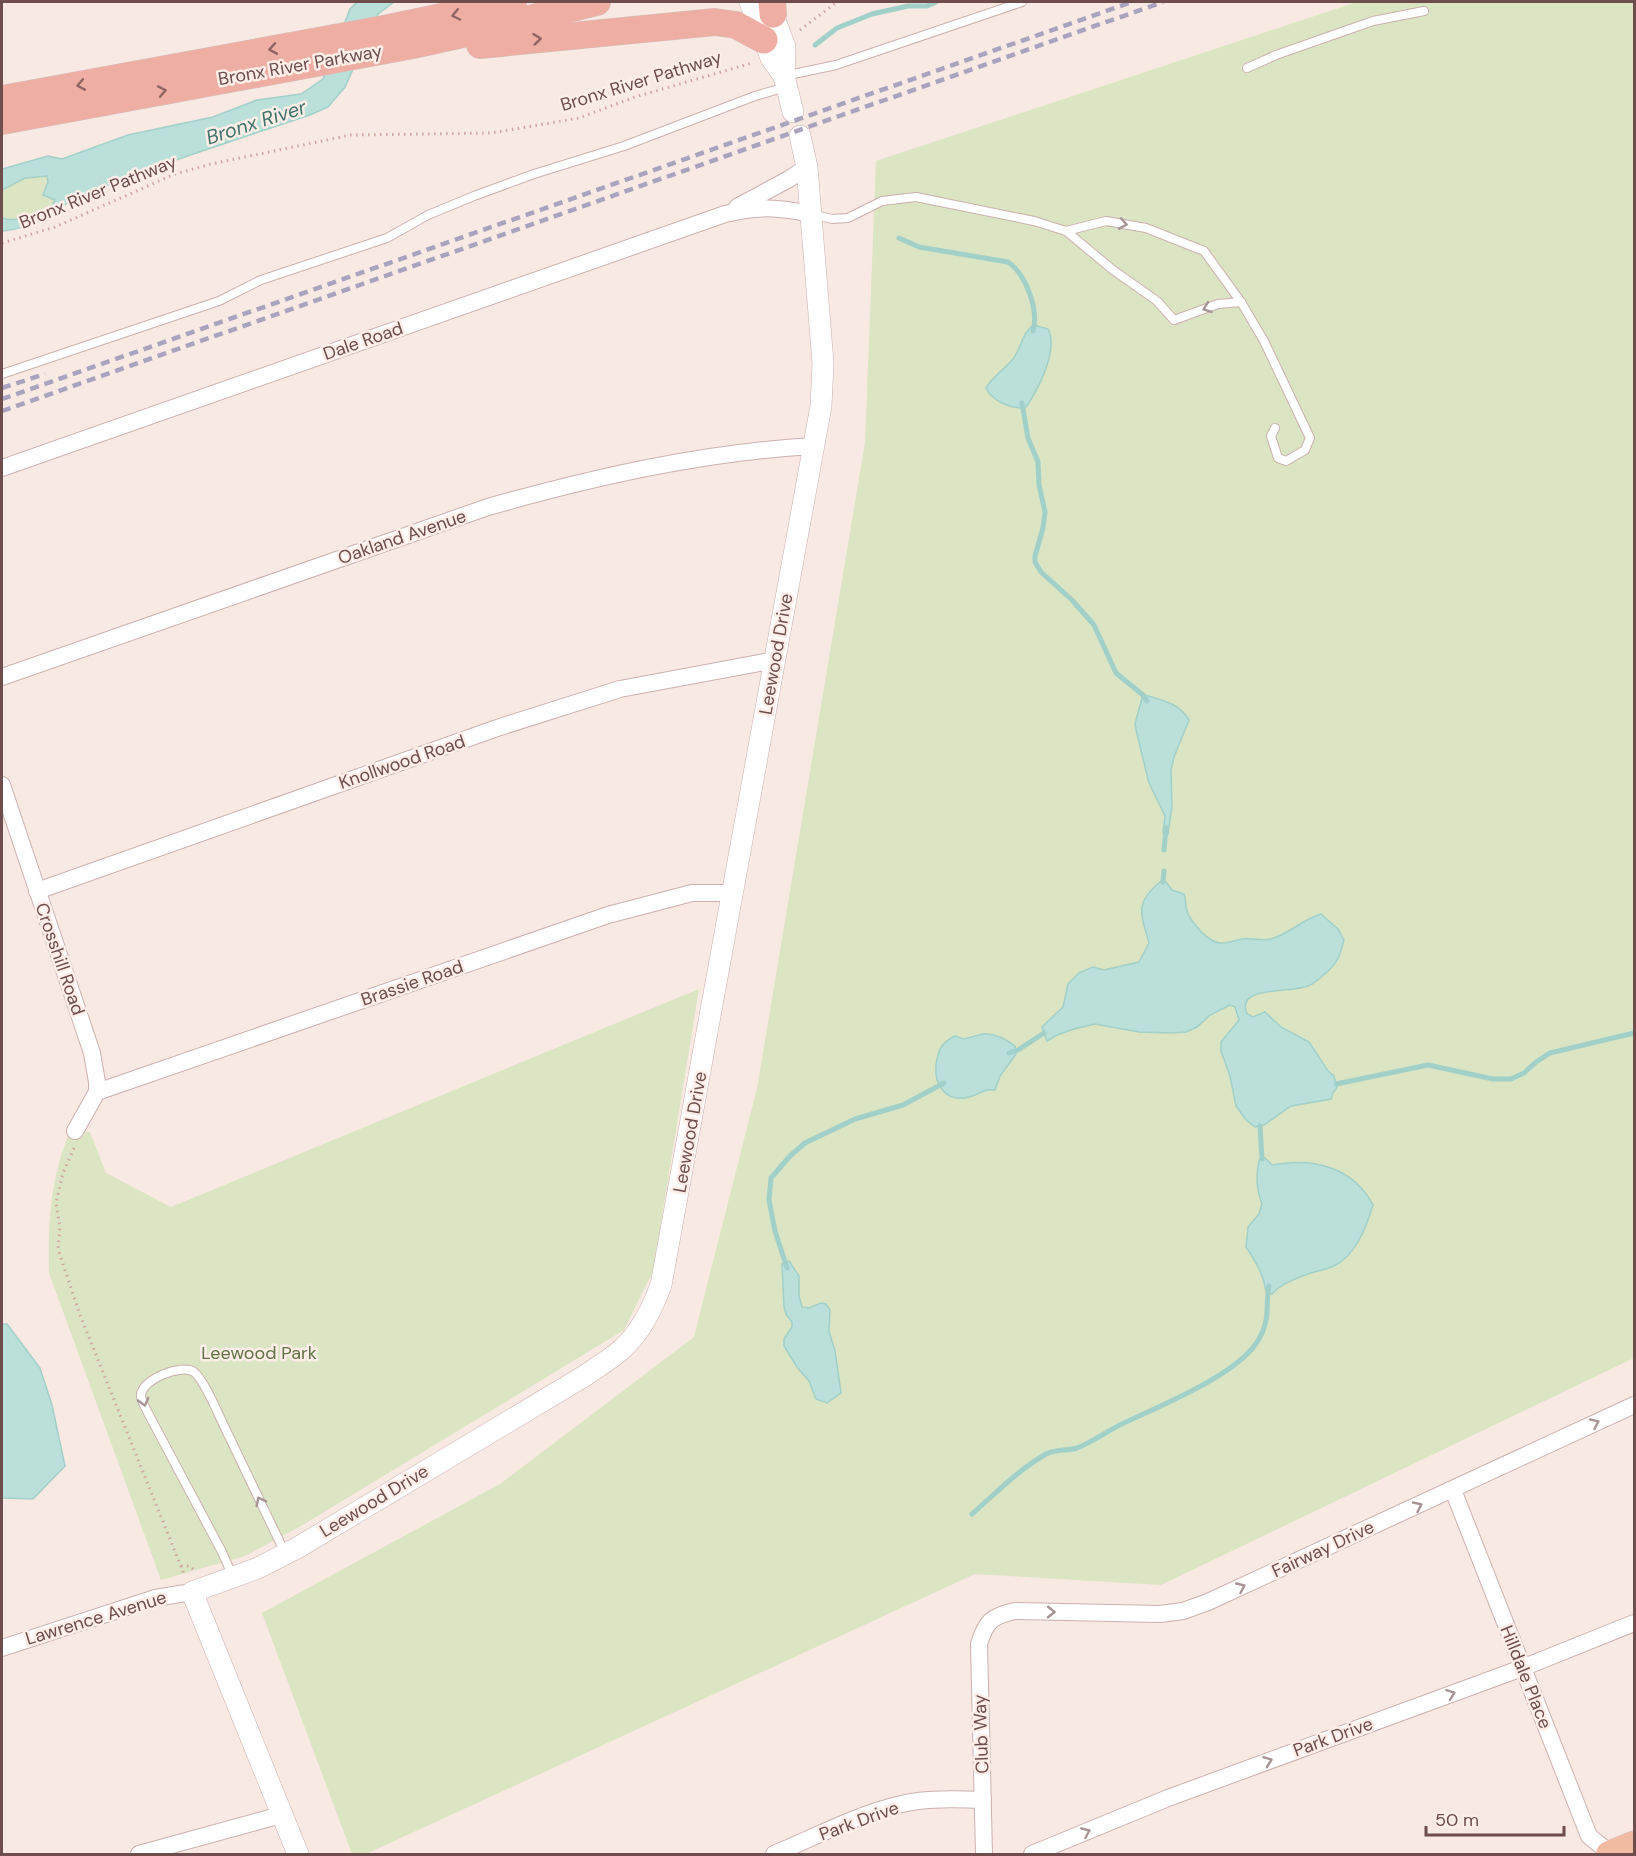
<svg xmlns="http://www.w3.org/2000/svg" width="1636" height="1856" font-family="'DM Sans',sans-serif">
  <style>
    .green { fill: #dbe4c3 }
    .water { fill: #bae0d9; stroke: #a1d0c9; stroke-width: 1.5 }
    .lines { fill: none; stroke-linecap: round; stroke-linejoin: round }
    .stream { stroke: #a1d0c9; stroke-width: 5 }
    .service-casing { stroke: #cbb1ae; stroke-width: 10 }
    .minor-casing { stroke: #cbb1ae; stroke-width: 18 }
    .tertiary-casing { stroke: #cbb1ae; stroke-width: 22 }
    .primary-casing { stroke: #d1c6c6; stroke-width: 27 }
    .trunk-casing { stroke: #d1c6c6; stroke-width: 28 }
    .path { stroke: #cfa5a1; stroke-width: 3; stroke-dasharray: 1.5 4.5; stroke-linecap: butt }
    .service { stroke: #fff; stroke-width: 8 }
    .minor { stroke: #fff; stroke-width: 16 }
    .tertiary { stroke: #fff; stroke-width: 21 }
    .primary { stroke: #f1bba2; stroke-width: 26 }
    .trunk { stroke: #efaea3; stroke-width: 27 }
    .rail { stroke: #aaa3c0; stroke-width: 4.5; stroke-dasharray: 9 6; stroke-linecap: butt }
    .oneway { stroke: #8e6562 }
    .oneway2 { stroke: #a89494 }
    .labels { text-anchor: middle; stroke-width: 5; stroke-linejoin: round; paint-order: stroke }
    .street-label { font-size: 18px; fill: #6e4d4c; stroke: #fdeee8 }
    .park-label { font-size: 18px; fill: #617245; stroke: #fdeee8 }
    .water-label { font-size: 20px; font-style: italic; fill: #42726b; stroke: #fdeee8 }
  </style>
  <rect width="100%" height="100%" fill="#f9e9e3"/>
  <!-- green -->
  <g class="green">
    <polygon points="1357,2 1634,2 1634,1358 1161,1585 975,1574 366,1854 352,1854 262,1613 500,1484 694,1337 757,1088 865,443 876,161"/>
    <path d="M47,176L55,200L49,213C31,211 21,224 2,218V190L25,178Z"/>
    <path d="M699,989L653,1271L624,1330L301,1526L245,1556L161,1580L49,1273C48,1224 50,1178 70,1132H90L106,1173L171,1207Z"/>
  </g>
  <!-- water -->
  <g class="water">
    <path d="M357,2H394L378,14L345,87L328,107L310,115C231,141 152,167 75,198C65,202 59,212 49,217C38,222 14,231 2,231V218C21,224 31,211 49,213L55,200L43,195L48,182L47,176L25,178L2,190V169L48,156L62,159L128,135L213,117L257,100L301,94L323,79L350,9Z"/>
    <path d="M1033,325L1048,329C1059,349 1038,390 1026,407C1012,410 992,401 986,388C992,377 1005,369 1013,359C1021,349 1022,333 1033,325Z"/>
    <path d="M1145,695C1163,701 1178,702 1189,720L1174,757L1171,770L1172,806L1168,834L1163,833L1165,816L1149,783L1137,734L1135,724L1142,698Z"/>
    <path d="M1160,882H1166L1172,890L1184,894C1187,901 1184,908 1189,916C1195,926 1208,942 1220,943C1227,944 1235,940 1243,939C1252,938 1262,941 1271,939C1289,934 1303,919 1321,914L1338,929L1344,940C1342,946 1341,953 1338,958C1334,967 1320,979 1312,984C1297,995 1234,983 1247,1014L1253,1017L1265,1012L1281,1027L1309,1042L1328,1071L1334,1076L1337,1087L1333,1093L1331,1099L1291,1106L1264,1125L1255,1127L1246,1120L1236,1106L1230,1076L1221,1051V1042L1239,1020L1235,1007L1230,1005L1210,1015L1197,1027L1186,1032L1170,1033L1139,1032L1095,1024L1074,1029L1057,1035L1047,1041L1042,1027L1063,1007L1068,984L1079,973L1093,967L1104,970L1139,962L1149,943C1141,914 1134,903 1160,882Z"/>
    <path d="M983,1034C995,1033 1005,1039 1015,1046L1016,1054L1000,1076L995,1090C984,1088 979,1095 969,1097C946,1103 934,1085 936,1065C938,1050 941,1043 955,1036L964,1039Z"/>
    <path d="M1265,1158L1272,1165C1313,1157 1353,1167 1373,1205C1366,1228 1356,1256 1332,1267C1321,1271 1310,1272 1300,1277C1288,1282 1280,1285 1272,1294L1266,1291C1263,1273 1256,1262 1246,1247L1248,1227L1259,1214L1262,1204C1256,1188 1256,1176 1259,1160Z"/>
    <polygon points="789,1261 799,1276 799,1296 802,1307 809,1308 821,1303 826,1304 830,1310 829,1331 835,1351 841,1393 827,1403 816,1399 809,1381 797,1367 784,1346 784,1339 792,1327 792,1322 786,1314 784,1307 782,1264"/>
    <polygon points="2,1324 7,1324 40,1368 52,1405 65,1466 33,1499 2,1498"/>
  </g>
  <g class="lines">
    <!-- stream -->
    <g class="stream">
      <polyline points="815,45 837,28 872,14 908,6 927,6 936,2"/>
      <path d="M899,238L919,247L1008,262C1026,274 1039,310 1033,331"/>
      <polyline points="1022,403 1028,438 1038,462 1039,485 1045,512 1043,528 1035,556 1035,562 1041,572 1072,600 1094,625 1116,673 1143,695 1147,701"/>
      <polyline points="1164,850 1166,828"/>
      <polyline points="1163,882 1164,871"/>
      <polyline points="1009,1053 1018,1050 1044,1033"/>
      <polyline points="1336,1084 1428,1065 1493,1079 1511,1079 1524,1073 1536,1062 1550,1053 1634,1033"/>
      <polyline points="1260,1126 1262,1159"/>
      <polyline points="787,1268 775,1231 769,1200 771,1178 790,1156 805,1143 855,1119 903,1105 944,1083"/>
      <path d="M972,1514C996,1493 1018,1470 1046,1454C1055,1449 1067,1451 1077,1448C1093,1442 1107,1431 1122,1424C1159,1406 1239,1375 1259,1339C1271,1318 1265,1307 1269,1286"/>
    </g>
    <defs>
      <g id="service">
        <polyline points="1247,68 1276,55 1373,21 1424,11"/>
        <polyline points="784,76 836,65 1022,2"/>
        <polyline points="811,214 832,219 848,218 882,201 916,197 1034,221 1066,231 1113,270 1157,301 1174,320 1218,304 1241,302"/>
        <polyline points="1066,231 1106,221 1146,228 1204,251 1241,302 1264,341 1310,438 1305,450 1286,461 1278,458 1271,436 1275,428"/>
        <polyline points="2,374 219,301 261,280 387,238 428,215 474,196 534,174 624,146 755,96 786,87"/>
        <path d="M233,1577L222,1552L148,1413C146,1408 141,1401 141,1396C140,1380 182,1363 194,1372C205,1381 218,1414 225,1428C245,1470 265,1511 285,1553"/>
      </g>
      <g id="minor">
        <polyline points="737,207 789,179 807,167"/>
        <path d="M2,468L725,214C757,206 778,207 810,214"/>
        <path d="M2,677L488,507C594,477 704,452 814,446"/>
        <polyline points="2,785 92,1053 97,1082 97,1092 75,1131"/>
        <polyline points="37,891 500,727 620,689 775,660"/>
        <polyline points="97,1092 608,915 692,893 732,893"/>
        <polyline points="1453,1490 1589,1836 1611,1854"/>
        <polyline points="2,1648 155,1598 192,1592"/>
        <polyline points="139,1854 281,1815"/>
        <path d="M774,1854C818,1836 871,1807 918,1801C940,1798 962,1799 983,1800"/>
        <path d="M984,1854L979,1644C986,1621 992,1616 1015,1611L1160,1614L1183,1611L1208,1602L1634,1405"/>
        <polyline points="1032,1854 1168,1798 1522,1668 1634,1623"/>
      </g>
      <g id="tertiary">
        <polyline points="750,2 771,58 784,76"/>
        <polyline points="768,2 785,47 784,76 793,112"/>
        <path d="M298,1854L192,1592L258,1568L297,1548L586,1375C597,1367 611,1359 621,1350C641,1332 652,1309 661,1285L821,406L823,363L807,167L800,136"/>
      </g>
      <polyline id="primary" points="1609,1854 1634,1844"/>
      <g id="trunk">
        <polyline points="772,2 773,14"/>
        <polyline points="480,45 715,22 736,25 764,40"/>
        <polyline points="2,99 384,29 513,2"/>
        <polyline points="2,121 413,45 513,23 597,2"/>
      </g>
    </defs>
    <!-- service casing -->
    <use href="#service" class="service-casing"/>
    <!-- minor casing -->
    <use href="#minor" class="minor-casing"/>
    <!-- tertiary casing -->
    <use href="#tertiary" class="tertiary-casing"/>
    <!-- primary casing -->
    <use href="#primary" class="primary-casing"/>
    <!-- trunk casing -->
    <use href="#trunk" class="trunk-casing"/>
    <!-- path -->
    <g class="path">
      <polyline points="800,30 837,2"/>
      <polyline points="2,243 55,227 175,174 211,164 351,135 491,133 579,118 635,97 752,63"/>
      <polyline points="74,1148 63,1173 56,1203 60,1228 58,1249 80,1315 184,1574"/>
      <polyline points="181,1566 190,1566 195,1571"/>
    </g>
    <!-- service -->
    <use href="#service" class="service"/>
    <!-- minor -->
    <use href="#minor" class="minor"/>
    <!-- tertiary -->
    <use href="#tertiary" class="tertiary"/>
    <!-- primary -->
    <use href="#primary" class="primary"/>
    <!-- trunk -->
    <use href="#trunk" class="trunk"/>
    <!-- rail -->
    <g class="rail">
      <polyline points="2,388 45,374"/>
      <polyline points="2,399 1132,2"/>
      <polyline points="2,411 1163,2"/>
    </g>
  </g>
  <!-- one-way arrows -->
  <defs><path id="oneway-chevron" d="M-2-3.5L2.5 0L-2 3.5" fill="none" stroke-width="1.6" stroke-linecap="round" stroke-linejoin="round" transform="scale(1.5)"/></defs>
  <g class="oneway">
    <use href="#oneway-chevron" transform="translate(456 15) rotate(168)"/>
    <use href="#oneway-chevron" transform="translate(537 39) rotate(-6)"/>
    <use href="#oneway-chevron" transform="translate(273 49) rotate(170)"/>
    <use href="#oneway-chevron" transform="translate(81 85) rotate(169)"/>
    <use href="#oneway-chevron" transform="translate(162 91) rotate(-11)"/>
  </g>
  <g class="oneway2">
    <use href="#oneway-chevron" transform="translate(1123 224) rotate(10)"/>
    <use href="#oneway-chevron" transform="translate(1207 308) rotate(160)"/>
    <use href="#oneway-chevron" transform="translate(144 1402) rotate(75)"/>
    <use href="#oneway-chevron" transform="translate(1595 1423) rotate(-24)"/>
    <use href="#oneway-chevron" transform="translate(260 1501) rotate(-116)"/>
    <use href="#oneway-chevron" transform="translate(1418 1506) rotate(-25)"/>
    <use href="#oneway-chevron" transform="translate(1241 1587) rotate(-25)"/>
    <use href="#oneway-chevron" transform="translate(1051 1612) rotate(1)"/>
    <use href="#oneway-chevron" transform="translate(1451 1694) rotate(-20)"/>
    <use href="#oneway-chevron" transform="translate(1268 1761) rotate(-20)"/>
    <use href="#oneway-chevron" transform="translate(1086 1832) rotate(-23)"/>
  </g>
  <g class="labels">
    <!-- street labels -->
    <g class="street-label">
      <text transform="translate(300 65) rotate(-10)" y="6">Bronx River Parkway</text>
      <text transform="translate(641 81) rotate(-17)" y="6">Bronx River Pathway</text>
      <text transform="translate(98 192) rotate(-22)" y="6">Bronx River Pathway</text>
      <text transform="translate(363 341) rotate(-19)" y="6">Dale Road</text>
      <text transform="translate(402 537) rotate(-19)" y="6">Oakland Avenue</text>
      <text transform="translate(776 654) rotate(-80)" y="6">Leewood Drive</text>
      <text transform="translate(402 762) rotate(-19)" y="6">Knollwood Road</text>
      <text transform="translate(60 959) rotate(71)" y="6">Crosshill Road</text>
      <text transform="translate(412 983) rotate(-19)" y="6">Brassie Road</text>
      <text transform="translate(690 1132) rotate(-80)" y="6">Leewood Drive</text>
      <text transform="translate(374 1501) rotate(-31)" y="6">Leewood Drive</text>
      <text transform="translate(1323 1549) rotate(-25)" y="6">Fairway Drive</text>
      <text transform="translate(96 1618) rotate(-17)" y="6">Lawrence Avenue</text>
      <text transform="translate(1526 1677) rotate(68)" y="6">Hilldale Place</text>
      <text transform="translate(981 1734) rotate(-92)" y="6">Club Way</text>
      <text transform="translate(1333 1737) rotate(-20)" y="6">Park Drive</text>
      <text transform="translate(859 1821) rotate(-20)" y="6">Park Drive</text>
    </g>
    <!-- park labels -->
    <g class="park-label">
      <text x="259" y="1359">Leewood Park</text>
    </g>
    <!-- water labels -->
    <g class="water-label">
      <text transform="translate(256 122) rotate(-18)" y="7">Bronx River</text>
    </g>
  </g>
  <!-- border -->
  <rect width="1636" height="1856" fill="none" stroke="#6e4d4c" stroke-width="6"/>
  <!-- scale -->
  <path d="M1426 1826v9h138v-9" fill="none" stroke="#6e4d4c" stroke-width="3"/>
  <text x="1435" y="1826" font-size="18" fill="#6e4d4c" stroke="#fdeee8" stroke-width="4.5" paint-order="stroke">50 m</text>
</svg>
